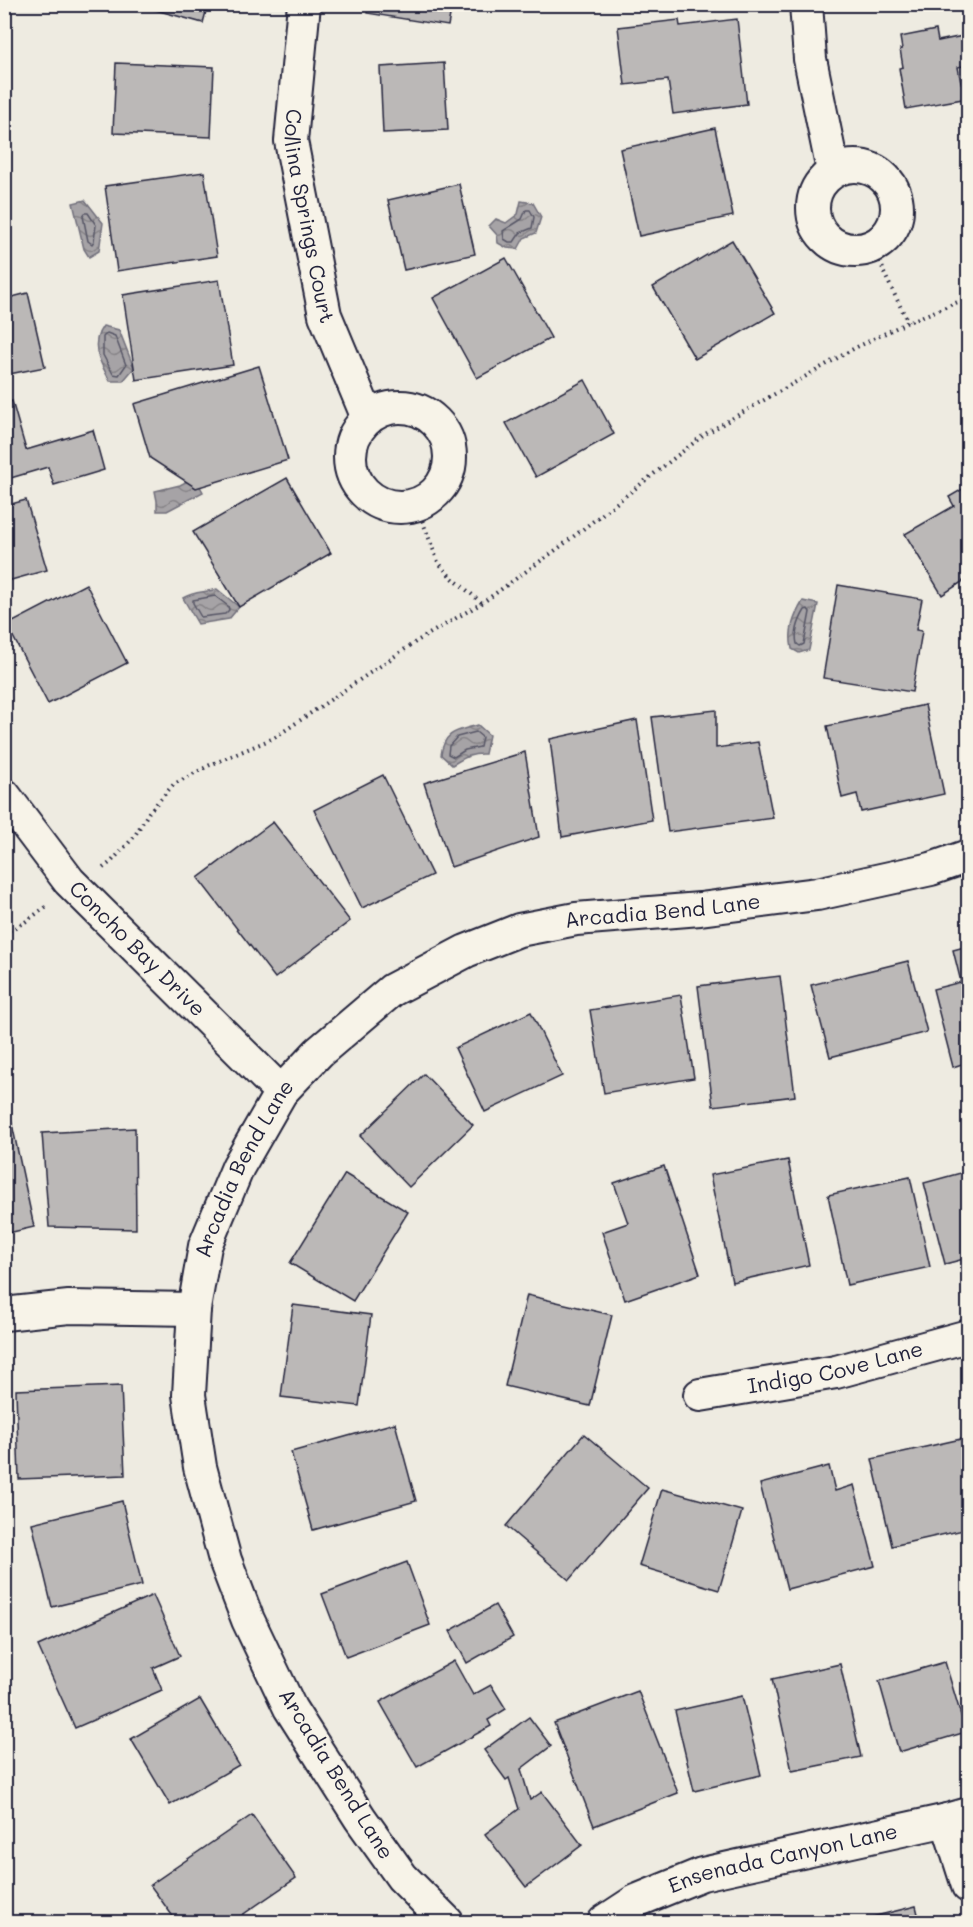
<svg xmlns="http://www.w3.org/2000/svg" width="973" height="1927" font-family="Mali,sans-serif">
  <style>
    .water { fill: url(#water-waves); stroke: #716f7b; stroke-width: 1.5 }
    .lines { fill: none; stroke-linecap: round; stroke-linejoin: round }
    .shore { stroke: #575666; stroke-width: 1.5 }
    .building { fill: #bbb8b7; stroke: #22223b; stroke-width: 1.5 }
    .street-casing { stroke: #22223b; stroke-width: 36 }
    .path { stroke: #22223b; stroke-width: 4; stroke-dasharray: 1.5 4.5; stroke-linecap: butt }
    .street { stroke: #f7f3e8; stroke-width: 32 }
    .labels { text-anchor: middle; stroke-width: 4.5; stroke-linejoin: round; paint-order: stroke }
    .street-label { font-size: 21px; fill: #22223b; stroke: #f7f3e8 }
  </style>
  <defs>
    <pattern id="water-waves" width="16" height="10" patternUnits="userSpaceOnUse" patternTransform="scale(1.5)"><rect width="16" height="10" fill="#a6a3a6"/><path d="M0 5q4-4 8 0t8 0" fill="none" stroke="#878488"/></pattern>
  </defs>
  <rect width="100%" height="100%" fill="#eeebe1"/>
  <filter id="ink" filterUnits="userSpaceOnUse"><feTurbulence type="fractalNoise" baseFrequency=".0167" numOctaves="2"/><feDisplacementMap in="SourceGraphic" scale="12" xChannelSelector="R" yChannelSelector="G"/><feConvolveMatrix kernelMatrix="1 2 1 2 8 2 1 2 1" color-interpolation-filters="sRGB"/></filter>
  <g filter="url(#ink)">
    <!-- water -->
    <g class="water">
      <polygon points="85,200 103,223 99,251 89,257 84,249 73,203"/>
      <polygon points="521,201 533,203 541,217 536,233 524,238 518,249 507,248 498,243 497,235 489,226 496,219 506,223 518,214"/>
      <path d="M103,326L119,330L134,368L123,381H110C100,362 89,345 103,326Z"/>
      <polygon points="195,477 203,492 167,511 157,511 157,501 155,491 180,485"/>
      <path d="M217,589L239,607L229,619L198,624L183,598C195,591 203,593 217,589Z"/>
      <path d="M803,601L818,604L809,650L799,653L792,649C788,630 794,616 803,601Z"/>
      <path d="M478,725L489,735L485,754C471,753 464,758 452,765L441,755C444,731 457,731 478,725Z"/>
    </g>
    <g class="lines">
      <!-- shore -->
      <g class="shore">
        <polygon points="526,210 530,210 534,217 532,228 520,233 514,242 509,242 504,239 503,231 522,219"/>
        <polygon points="85,213 88,213 96,225 94,241 92,244 88,241 83,216"/>
        <polygon points="107,333 115,336 126,365 119,375 113,374 103,355 103,337"/>
        <polygon points="215,596 228,606 229,610 225,614 201,617 193,603 193,600"/>
        <path d="M808,609L810,612L804,644L800,646L797,644C794,632 799,620 805,610Z"/>
        <polygon points="476,732 482,737 480,747 465,750 454,757 448,754 449,746 457,737"/>
      </g>
    </g>
    <!-- building -->
    <g class="building">
      <polygon points="134,4 208,4 203,23"/>
      <polygon points="369,4 452,4 448,26 367,13"/>
      <polygon points="737,19 747,104 673,114 668,80 625,85 618,27 679,20 680,26"/>
      <polygon points="936,30 938,41 968,35 968,65 958,67 961,83 968,82 968,98 906,109 899,68 903,67 900,49 902,49 900,37"/>
      <polygon points="116,63 214,67 211,137 113,133"/>
      <polygon points="444,63 448,130 383,133 380,67"/>
      <polygon points="715,128 733,216 639,236 620,149"/>
      <polygon points="204,172 217,256 117,271 105,186"/>
      <polygon points="459,184 475,254 404,270 388,200"/>
      <polygon points="732,240 775,313 695,359 653,287"/>
      <polygon points="506,258 551,338 477,378 433,298"/>
      <polygon points="219,280 233,365 136,380 123,295"/>
      <polygon points="28,293 45,367 4,375 4,299"/>
      <polygon points="259,366 288,460 196,488 150,458 134,404"/>
      <polygon points="585,380 614,434 536,477 506,423"/>
      <polygon points="12,401 26,450 93,430 104,470 54,485 48,467 4,480 4,403"/>
      <polygon points="287,478 331,553 239,607 193,532"/>
      <polygon points="966,487 968,491 968,578 942,595 905,534 954,506 949,497"/>
      <polygon points="26,500 47,570 4,582 4,506"/>
      <polygon points="86,584 127,663 48,704 7,625"/>
      <polygon points="838,585 922,599 916,630 922,631 912,692 823,678"/>
      <polygon points="925,705 944,794 861,812 857,794 842,798 827,726"/>
      <polygon points="716,710 716,748 758,742 773,818 668,832 652,717"/>
      <polygon points="637,720 652,820 562,837 550,739"/>
      <polygon points="525,752 539,837 451,867 424,783"/>
      <polygon points="383,775 432,875 362,908 314,810"/>
      <polygon points="273,822 350,921 275,978 198,878"/>
      <polygon points="968,946 968,1062 953,1067 933,989 961,982 953,950"/>
      <polygon points="908,961 927,1032 830,1057 811,985"/>
      <polygon points="780,976 795,1096 713,1106 698,986"/>
      <polygon points="681,995 694,1078 604,1093 590,1010"/>
      <polygon points="531,1012 562,1076 485,1112 455,1048"/>
      <polygon points="424,1074 473,1125 409,1187 360,1136"/>
      <polygon points="4,1105 8,1105 34,1227 4,1234"/>
      <polygon points="135,1128 136,1229 49,1227 42,1133"/>
      <polygon points="788,1160 809,1265 732,1282 710,1175"/>
      <polygon points="664,1166 700,1274 625,1300 602,1232 628,1223 614,1183"/>
      <polygon points="968,1171 968,1258 945,1264 924,1183"/>
      <polygon points="345,1174 408,1212 353,1301 290,1263"/>
      <polygon points="910,1177 930,1267 847,1285 828,1195"/>
      <polygon points="527,1295 612,1315 590,1406 505,1386"/>
      <polygon points="293,1305 371,1315 359,1406 281,1397"/>
      <polygon points="121,1386 125,1475 19,1479 16,1390"/>
      <polygon points="395,1423 416,1501 313,1530 291,1452"/>
      <polygon points="584,1434 648,1488 569,1580 506,1526"/>
      <polygon points="961,1439 968,1472 968,1529 892,1546 872,1459"/>
      <polygon points="829,1466 835,1491 854,1485 875,1566 787,1589 760,1484"/>
      <polygon points="662,1489 742,1511 719,1590 639,1566"/>
      <polygon points="122,1501 142,1585 52,1607 32,1523"/>
      <polygon points="407,1562 430,1625 346,1657 322,1594"/>
      <polygon points="153,1595 180,1656 153,1668 162,1690 75,1728 38,1646"/>
      <polygon points="495,1605 513,1637 467,1663 450,1631"/>
      <polygon points="454,1661 473,1695 491,1685 506,1709 488,1720 491,1726 417,1767 380,1702"/>
      <polygon points="945,1662 966,1732 899,1752 879,1681"/>
      <polygon points="840,1664 861,1757 792,1771 772,1679"/>
      <polygon points="638,1691 678,1793 594,1826 554,1723"/>
      <polygon points="742,1696 761,1775 694,1791 675,1711"/>
      <polygon points="200,1699 239,1765 170,1805 131,1739"/>
      <polygon points="529,1717 551,1746 521,1769 530,1800 542,1792 582,1845 526,1887 485,1834 519,1809 509,1778 506,1780 484,1750"/>
      <polygon points="252,1815 296,1878 232,1922 177,1922 150,1885"/>
      <polygon points="916,1906 920,1922 852,1922"/>
    </g>
    <g class="lines">
      <defs>
        <g id="street">
          <path id="s1" d="M304,4L291,141L325,315L368,418"/>
          <polyline points="806,4 810,59 833,171"/>
          <circle cx="855" cy="208" r="42"/>
          <circle cx="400" cy="457" r="50"/>
          <path id="s2" d="M4,795L69,881L281,1092"/>
          <polyline points="4,1314 69,1307 194,1309"/>
          <path id="s3" d="M700,1395L836,1372L968,1336"/>
          <polyline points="947,1820 968,1886"/>
          <path id="s4" d="M447,1922L402,1877L360,1818L290,1708L248,1620L225,1560L200,1467L189,1395L194,1309L205,1246L238,1167L281,1092L319,1052L392,990L466,951L519,930L576,919L700,909L817,894L931,869L968,856"/>
          <path id="s5" d="M604,1922L636,1901L702,1874L947,1820L968,1814"/>
        </g>
      </defs>
      <!-- street casing -->
      <use href="#street" class="street-casing"/>
      <!-- path -->
      <g class="path">
        <polyline points="876,244 884,273 908,322"/>
        <polyline points="416,504 438,562 450,576 482,603"/>
        <polyline points="103,868 111,862 134,837 149,812 174,784 210,765 274,738 417,641 482,603 560,547 705,434 855,348 908,322 968,298"/>
        <polyline points="4,933 25,922 47,906"/>
      </g>
      <!-- street -->
      <use href="#street" class="street"/>
    </g>
  </g>
  <g class="labels">
    <!-- street labels -->
    <g class="street-label">
      <text dy="7" stroke="none"><textPath href="#s1" startOffset="214">Collina Springs Court</textPath></text>
      <text dy="7" stroke="none"><textPath href="#s4" startOffset="1356">Arcadia Bend Lane</textPath></text>
      <text dy="7" stroke="none"><textPath href="#s2" startOffset="204">Concho Bay Drive</textPath></text>
      <text dy="7" stroke="none"><textPath href="#s4" startOffset="834">Arcadia Bend Lane</textPath></text>
      <text dy="7" stroke="none"><textPath href="#s3" startOffset="138">Indigo Cove Lane</textPath></text>
      <text transform="translate(336 1774) rotate(58)" y="7">Arcadia Bend Lane</text>
      <text dy="7" stroke="none"><textPath href="#s5" startOffset="192">Ensenada Canyon Lane</textPath></text>
    </g>
  </g>
  <!-- margin -->
  <rect width="973" height="1927" fill="none" stroke="#f7f3e8" stroke-width="24"/>
  <rect x="12" y="12" width="949" height="1903" fill="none" stroke="#22223b" stroke-width="2" filter="url(#ink)"/>
</svg>
